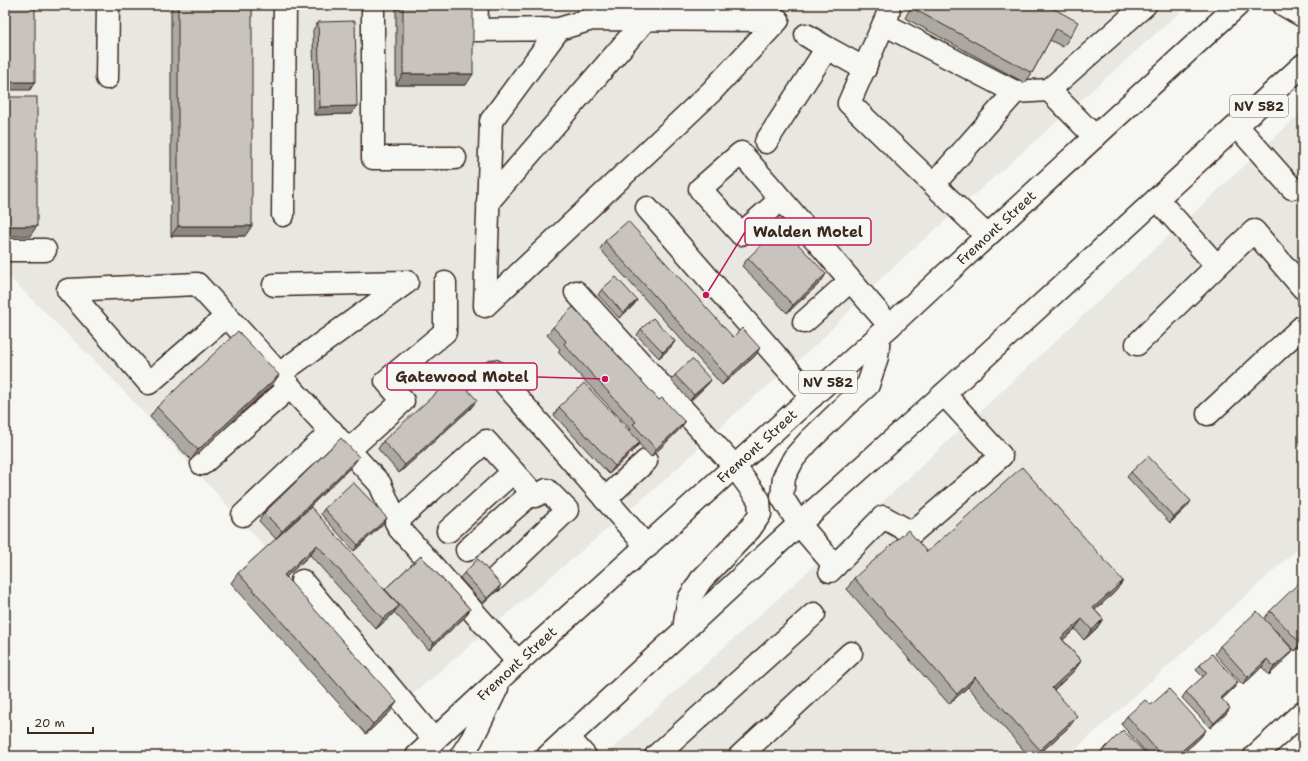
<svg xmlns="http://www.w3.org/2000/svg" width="1308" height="761" font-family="'Shantell Sans',sans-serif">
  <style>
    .built { fill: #e8e7e2 }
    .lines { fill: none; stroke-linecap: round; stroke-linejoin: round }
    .minor-casing { stroke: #3b2a1e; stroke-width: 25 }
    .major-casing { stroke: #3b2a1e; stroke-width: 25 }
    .minor { stroke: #f6f6f2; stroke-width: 22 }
    .major { stroke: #f6f6f2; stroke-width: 22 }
    .wall { fill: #aca8a3; stroke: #3b2a1e }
    .shaded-wall { fill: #8c8885; stroke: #3b2a1e }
    .building { fill: #c8c3be; stroke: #3b2a1e }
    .labels { text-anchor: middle; stroke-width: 3.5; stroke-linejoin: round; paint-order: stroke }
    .shield { fill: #f6f6f2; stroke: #73675e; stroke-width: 1 }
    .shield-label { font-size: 13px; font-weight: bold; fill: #3b2a1e }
    .street-label { font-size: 14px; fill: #3b2a1e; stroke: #f6f6f2 }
    .leader { fill: none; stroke: #c2185b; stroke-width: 1.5 }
    .callout-dot { fill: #c2185b; stroke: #f6f6f2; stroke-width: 1.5 }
    .callout { fill: #f6f6f2; stroke: #c2185b; stroke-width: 1.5 }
    .callout-label { font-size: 15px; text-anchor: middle; font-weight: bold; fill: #3b2a1e }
  </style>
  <rect width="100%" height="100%" fill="#f6f6f2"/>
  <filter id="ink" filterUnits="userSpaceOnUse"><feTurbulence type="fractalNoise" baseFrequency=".025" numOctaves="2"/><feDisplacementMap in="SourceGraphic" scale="8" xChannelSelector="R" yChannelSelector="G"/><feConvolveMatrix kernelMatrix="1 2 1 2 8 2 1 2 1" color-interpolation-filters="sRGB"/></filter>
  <g filter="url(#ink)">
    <!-- built -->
    <g class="built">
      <polygon points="5,5 1188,5 883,276 814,347 740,409 667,478 366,734 266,548 111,377 5,273"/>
      <polygon points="1303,111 1303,544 1068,756 604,756 802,577"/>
    </g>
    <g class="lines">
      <defs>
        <g id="minor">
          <polyline points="373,5 373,158 455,158"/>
          <polyline points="477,5 476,30 559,29 592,19 778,20 711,92 485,306 491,121 559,29"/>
          <polyline points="889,5 888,14 849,103 987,236"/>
          <polyline points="1284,5 1303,16"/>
          <polyline points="884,24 1015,92 1049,90"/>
          <polyline points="806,35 827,48 865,69"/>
          <polyline points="107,78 108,5"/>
          <polyline points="1237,126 1292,188"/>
          <polyline points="1095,137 1049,90 1145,5"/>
          <polyline points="766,142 827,48"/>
          <polyline points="934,184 1015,92"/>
          <path d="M781,199L741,234L700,189L741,153C791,210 840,269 890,326"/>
          <polyline points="488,202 646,19"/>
          <polyline points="647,208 812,397"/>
          <polyline points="283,215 285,5"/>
          <polyline points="5,250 45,250"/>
          <polyline points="1217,266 1254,231 1303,288"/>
          <polyline points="274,285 407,282 279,374"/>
          <polyline points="576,292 735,467"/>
          <path d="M227,316L149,383L68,290L197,284C228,318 261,352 290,387L380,484L399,528L518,662"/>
          <polyline points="804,322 850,281"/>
          <polyline points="1137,344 1217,266 1157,199"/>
          <polyline points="494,371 647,547"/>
          <polyline points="1208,414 1303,326"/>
          <polyline points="349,450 403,401 386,381 445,332 445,283"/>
          <polyline points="202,464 290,387"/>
          <polyline points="605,499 646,461"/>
          <polyline points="243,515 332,431"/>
          <polyline points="396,522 486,441 535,496 547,490 567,510 494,580"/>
          <polyline points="799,524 835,566"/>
          <polyline points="448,531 513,472"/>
          <polyline points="467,550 532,493"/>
          <polyline points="830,571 883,517 912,533 1001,456 944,394"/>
          <polyline points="302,581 434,740"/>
          <polyline points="568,737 585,756"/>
          <polyline points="656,756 814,614"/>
          <polyline points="740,756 851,653"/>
          <polyline points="1255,756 1303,712"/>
        </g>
        <g id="major">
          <polyline points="799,524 782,497 784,477 794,458 809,441 846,405 868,385 877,357 879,335"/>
          <polyline points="684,631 686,615 689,599 701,580 750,529 760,514 759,500 735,467"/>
          <path id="s1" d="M417,756L518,662L890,326L987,236L1238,5"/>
          <polyline points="461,756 472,739 497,688"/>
          <polyline points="548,756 799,524 944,394 1303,65"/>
        </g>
      </defs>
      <!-- minor casing -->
      <use href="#minor" class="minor-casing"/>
      <!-- major casing -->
      <use href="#major" class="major-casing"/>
      <!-- minor -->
      <use href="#minor" class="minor"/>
      <!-- major -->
      <use href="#major" class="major"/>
    </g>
    <!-- wall -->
    <g class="wall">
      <polygon points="171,5 252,5 245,236 171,236"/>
      <polygon points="396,5 473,5 466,85 396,85"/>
      <polygon points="912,5 1047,5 1070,37 1063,47 1050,40 1032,73 1025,83 905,18"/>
      <polygon points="318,22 351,114 314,115 313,30"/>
      <polygon points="605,241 755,356 722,385 600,249"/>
      <polygon points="748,258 821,282 787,313 742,266"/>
      <polygon points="602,289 637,300 633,306 619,318 598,295"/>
      <polygon points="553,327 659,400 685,422 679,430 651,457 639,444 634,450 609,474 554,415 559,407 629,430 630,429 558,352 560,349 547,335"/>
      <polygon points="641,329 675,341 671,347 659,358 637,335"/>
      <polygon points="279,375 272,385 191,460 150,417 157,407"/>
      <polygon points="675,375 711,380 707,385 690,401 671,380"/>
      <polygon points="471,408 399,473 378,449 383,441"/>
      <polygon points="353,465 292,524 384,590 421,556 470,609 465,617 429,650 394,612 391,616 376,629 310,555 286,577 390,712 366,734 231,583 238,573 276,539 259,521 264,513"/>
      <polygon points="1131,472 1187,507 1170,523 1127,477"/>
      <polygon points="324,509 387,518 383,524 354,551 321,514"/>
      <polygon points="927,552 1116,591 1095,610 1103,619 1096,629 1084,640 1075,629 1063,640 1081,661 1074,671 1054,690 1070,726 1037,756 1029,756 968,687 949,704 847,589 854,578"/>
      <polygon points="464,573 498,590 483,604 460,578"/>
      <polygon points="1270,611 1303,644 1295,651 1274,629 1293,650 1287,658 1269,675 1262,667 1243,685 1215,654 1220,646 1264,619"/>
      <polygon points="1200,665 1238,682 1234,688 1222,699 1226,714 1210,728 1182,698 1186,692 1203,677 1196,670"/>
      <polygon points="1127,716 1206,730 1200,738 1180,756 1149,756 1121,724"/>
    </g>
    <!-- shaded-wall -->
    <g class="shaded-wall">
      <polygon points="123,5 151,5 150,7 121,7"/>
      <polygon points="403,74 473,74 466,85 396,85"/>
      <polygon points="5,82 35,82 30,90 5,90"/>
      <polygon points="357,106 351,114 314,115 320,107"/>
      <polygon points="5,226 37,226 30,236 5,236"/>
      <polygon points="178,226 252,226 245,236 171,236"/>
      <polygon points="826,274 821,282 787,313 793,305"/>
      <polygon points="637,300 633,306 619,318 623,313"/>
      <polygon points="675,341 671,347 659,358 663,352"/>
      <polygon points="760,348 755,356 722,385 728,377"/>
      <polygon points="279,375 272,385 191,460 198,450"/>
      <polygon points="711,380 707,385 690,401 694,395"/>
      <polygon points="477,400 471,408 399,473 405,465"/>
      <polygon points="685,422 679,430 651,457 656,449"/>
      <polygon points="640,442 634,450 609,474 615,466"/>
      <polygon points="359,457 353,465 276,539 282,531"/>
      <polygon points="1191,501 1187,507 1170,523 1174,517"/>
      <polygon points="387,518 383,524 354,551 358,545"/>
      <polygon points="317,545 310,555 277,585 284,575"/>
      <polygon points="1123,581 1116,591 1086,618 1093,608"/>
      <polygon points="501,585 498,590 483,604 487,598"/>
      <polygon points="399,606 391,616 376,629 383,619"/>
      <polygon points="470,609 465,617 429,650 434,643"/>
      <polygon points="1082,619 1075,629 1054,648 1061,638"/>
      <polygon points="1103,619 1096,629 1084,640 1092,630"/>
      <polygon points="1303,641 1303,644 1295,651 1300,643"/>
      <polygon points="1293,650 1287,658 1269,675 1274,667"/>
      <polygon points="1267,659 1262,667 1243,685 1248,677"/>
      <polygon points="1081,661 1074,671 1045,698 1052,688"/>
      <polygon points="975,677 968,687 949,704 957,694"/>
      <polygon points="1238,682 1234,688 1217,704 1221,698"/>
      <polygon points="397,702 390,712 366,734 373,724"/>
      <polygon points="1230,708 1226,714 1210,728 1214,723"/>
      <polygon points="1077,716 1070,726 1037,756 1035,756 1040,750"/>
      <polygon points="1206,730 1200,738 1180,756 1176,756"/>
    </g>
    <!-- building -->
    <g class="building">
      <rect x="5" y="5" width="30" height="77"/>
      <rect x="178" y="5" width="74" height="221"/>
      <rect x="403" y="5" width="70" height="69"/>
      <polygon points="914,5 1047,5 1078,22 1070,37 1056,29 1032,73 912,8"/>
      <polygon points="355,21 357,106 320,107 318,22"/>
      <rect x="5" y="97" width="32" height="129"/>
      <polygon points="628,221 733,337 742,328 760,348 728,377 605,241"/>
      <polygon points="781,226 826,274 793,305 748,258"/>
      <polygon points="616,277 637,300 623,313 602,289"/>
      <polygon points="573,307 659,400 662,398 685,422 656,449 633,424 636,422 564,344 566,341 553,327"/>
      <polygon points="653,318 675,341 663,352 641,329"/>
      <polygon points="238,331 279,375 198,450 157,407"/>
      <polygon points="692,359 711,380 694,395 675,375"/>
      <polygon points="455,376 477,400 405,465 383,441"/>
      <polygon points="584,383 640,442 615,466 559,407"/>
      <polygon points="341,438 359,457 282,531 264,513"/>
      <polygon points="1148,456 1191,501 1174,517 1131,472"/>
      <polygon points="1022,467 1123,581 1093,608 1103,619 1092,630 1082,619 1061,638 1081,661 1052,688 1077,716 1040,750 975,677 957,694 854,578 908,530 927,552"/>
      <polygon points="353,482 387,518 358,545 324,509"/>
      <polygon points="311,507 399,606 383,619 317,545 284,575 397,702 373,724 238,573"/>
      <polygon points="421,556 470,609 434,643 385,589"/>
      <polygon points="478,559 501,585 487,598 464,573"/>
      <polygon points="1303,579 1303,641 1300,643 1270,611"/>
      <polygon points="1257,611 1293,650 1274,667 1267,659 1248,677 1220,646"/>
      <polygon points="1212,654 1238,682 1221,698 1230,708 1214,723 1186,692 1207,673 1200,665"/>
      <polygon points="1169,689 1206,730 1176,756 1162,756 1127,716 1145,700 1151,705"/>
      <polygon points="1123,730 1148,756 1097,756"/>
    </g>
  </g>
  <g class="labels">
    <!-- shield labels -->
    <g class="shield">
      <rect x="1230" y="95" width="58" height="22" rx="3"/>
      <rect x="799" y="371" width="58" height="22" rx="3"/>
    </g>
    <g class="shield-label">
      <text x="1259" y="111">NV 582</text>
      <text x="828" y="387">NV 582</text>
    </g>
    <!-- street labels -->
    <g class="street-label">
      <text dy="5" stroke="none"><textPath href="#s1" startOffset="784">Fremont Street</textPath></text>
      <text dy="5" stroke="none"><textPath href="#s1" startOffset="460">Fremont Street</textPath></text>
      <text dy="5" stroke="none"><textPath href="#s1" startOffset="136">Fremont Street</textPath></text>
    </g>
  </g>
  <!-- callouts -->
  <path class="leader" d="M706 295L745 232M605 379L537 377"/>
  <g class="callout-dot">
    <circle cx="706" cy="295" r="4"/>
    <circle cx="605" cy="379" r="4"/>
  </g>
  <g class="callout">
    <rect x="745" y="218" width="126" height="27" rx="4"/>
    <rect x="387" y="363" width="150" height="27" rx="4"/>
  </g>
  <g class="callout-label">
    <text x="808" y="237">Walden Motel</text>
    <text x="462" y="382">Gatewood Motel</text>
  </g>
  <!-- margin -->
  <rect width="1308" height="761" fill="none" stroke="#f6f6f2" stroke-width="20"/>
  <rect x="10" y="10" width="1288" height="741" fill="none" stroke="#3b2a1e" stroke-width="1.5" filter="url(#ink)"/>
  <!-- scale -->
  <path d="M28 727v6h65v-6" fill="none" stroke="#3b2a1e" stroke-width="2"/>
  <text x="34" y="727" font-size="12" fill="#3b2a1e" stroke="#f6f6f2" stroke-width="3" paint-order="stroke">20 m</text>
</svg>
